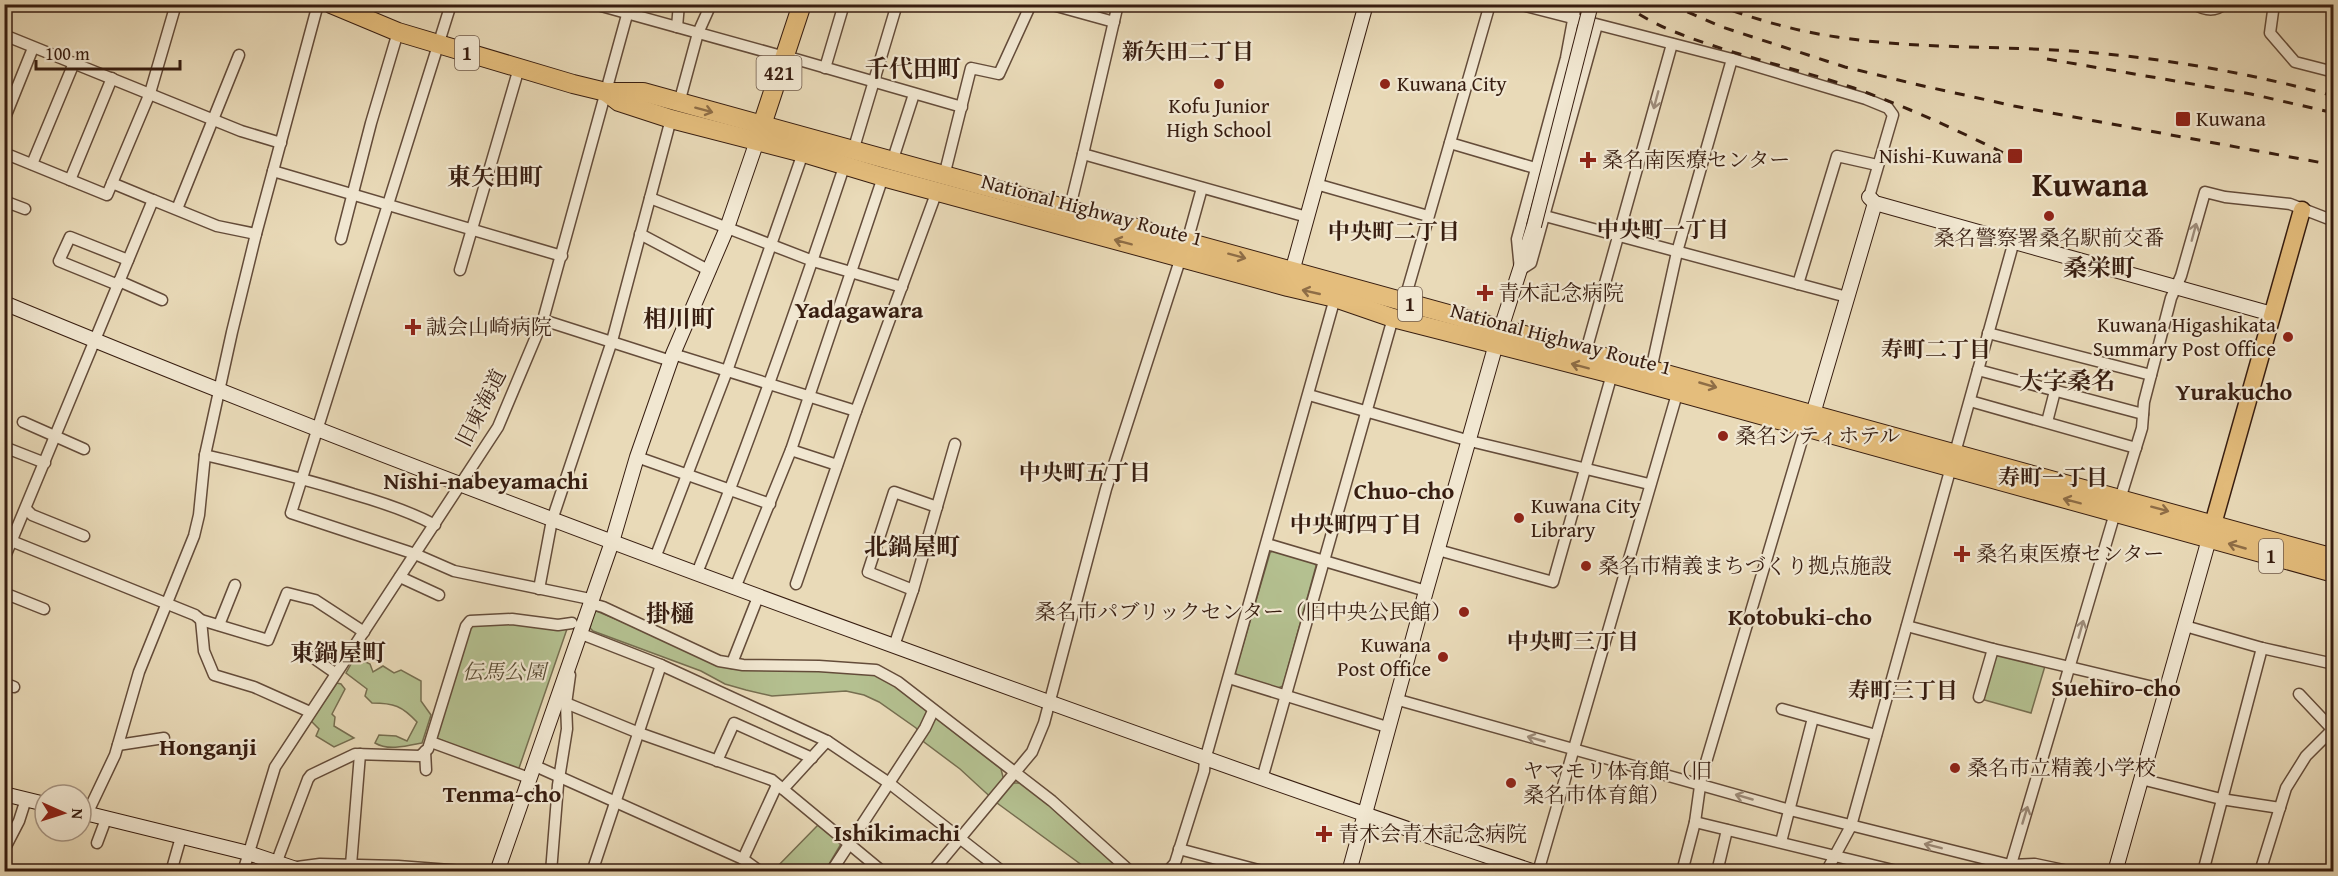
<svg xmlns="http://www.w3.org/2000/svg" width="2338" height="876" font-family="'Gentium Book Plus','Noto Serif JP',serif">
  <style>
    .green { fill: #b4c090; stroke: #766e50; stroke-width: 1.5 }
    .lines { fill: none; stroke-linecap: round; stroke-linejoin: round }
    .street-casing { stroke: #644c3a; stroke-width: 13 }
    .secondary-casing { stroke: #371d10; stroke-width: 16 }
    .primary-casing { stroke: #371d10; stroke-width: 19 }
    .highway-casing { stroke: #371d10; stroke-width: 20 }
    .street { stroke: #f1e7d1; stroke-width: 10 }
    .secondary { stroke: #f1e7d1; stroke-width: 14 }
    .primary { stroke: #e4bd7c; stroke-width: 16 }
    .highway { stroke: #e4bd7c; stroke-width: 18 }
    .rail { stroke: #371d10; stroke-width: 3; stroke-dasharray: 10 10; stroke-linecap: butt }
    .secondary-bridge-casing { stroke: #371d10; stroke-width: 16; stroke-linecap: butt }
    .secondary-bridge { stroke: #f1e7d1; stroke-width: 14 }
    .oneway { stroke: #9d8c7a }
    .oneway2 { stroke: #8e6d46 }
    .poi-dot { fill: #8f2418; stroke: #f1e7d1; stroke-width: 2 }
    .labels { text-anchor: middle; stroke-width: 4.5; stroke-linejoin: round; paint-order: stroke }
    .shield { fill: #f1e7d1; stroke: #6f5a4a; stroke-width: 1.5 }
    .shield-label { font-size: 20px; font-weight: bold; fill: #371d10 }
    .poi-label { font-size: 21px; fill: #371d10; stroke: #f1e7d1; text-anchor: start }
    .street-label { font-size: 21px; fill: #371d10; stroke: #f1e7d1 }
    .park-label { font-size: 21px; font-style: italic; fill: #5c4e36; stroke: #f1e7d1 }
    .neighbourhood-label { font-size: 22px; font-weight: bold; fill: #371d10; stroke: #f1e7d1 }
    .quarter-label { font-size: 24px; font-weight: bold; fill: #371d10; stroke: #f1e7d1 }
    .town-label { font-size: 33px; font-weight: bold; fill: #371d10; stroke: #f1e7d1 }
  </style>
  <rect width="100%" height="100%" fill="#e9dab8"/>
  <filter id="stains"><feTurbulence type="fractalNoise" baseFrequency=".00333" numOctaves="4"/><feColorMatrix values="0 0 0 0 .2 0 0 0 0 .09 0 0 0 0 .02 0 0 0 .5 -.17"/></filter>
  <radialGradient id="worn" r=".72"><stop offset=".6" stop-color="#630" stop-opacity="0"/><stop offset="1" stop-color="#630" stop-opacity=".3"/></radialGradient>
  <!-- green -->
  <g class="green">
    <polygon points="1273,550 1314,562 1316,566 1283,686 1278,688 1237,676 1235,672 1270,553"/>
    <polygon points="594,610 666,640 722,666 873,674 887,680 1001,769 1003,777 1012,783 1022,783 1092,841 1126,871 1090,871 997,803 960,769 924,742 916,728 879,702 864,695 846,691 772,696 746,690 725,684 701,671 593,631 590,628"/>
    <polygon points="519,624 567,629 518,771 436,738 471,625"/>
    <polygon points="1994,653 2045,666 2031,713 1981,699"/>
    <path d="M355,657L370,664L373,672L383,666L394,673L401,670L421,681V701L431,715L422,743C407,746 388,751 375,743L379,735L396,736L407,741L417,722C402,706 394,703 372,703L365,696L367,689L346,673Z"/>
    <polygon points="337,683 341,684 345,689 332,714 335,717 334,726 354,738 334,747 316,736 319,729 311,721"/>
    <polygon points="818,825 841,844 825,871 773,871"/>
  </g>
  <g class="lines">
    <defs>
      <g id="street">
        <polyline points="451,4 291,513 415,554 454,571 590,599"/>
        <polyline points="594,4 785,57"/>
        <polyline points="1049,4 1114,22"/>
        <polyline points="1118,4 1083,154 1307,217"/>
        <polyline points="1518,4 1732,59 1866,99 1888,108 1893,115 1869,197"/>
        <polyline points="1576,4 1566,58 1517,239 1520,270 1531,263 1597,25"/>
        <path d="M2194,4C2204,10 2214,13 2224,4"/>
        <polyline points="2274,4 2270,33 2295,62 2334,72"/>
        <polyline points="677,27 679,4"/>
        <polyline points="4,35 241,131 281,143"/>
        <polyline points="785,56 962,107"/>
        <polyline points="825,68 844,4"/>
        <polyline points="679,103 698,33 711,4"/>
        <polyline points="4,120 33,48"/>
        <polyline points="1450,143 1535,168"/>
        <polyline points="853,151 897,4"/>
        <polyline points="4,153 107,195 150,93 176,4"/>
        <polyline points="892,162 914,94"/>
        <polyline points="32,164 74,63"/>
        <polyline points="273,171 562,256"/>
        <polyline points="944,176 971,68 999,74 1031,4"/>
        <polyline points="70,180 112,78"/>
        <polyline points="112,183 153,200"/>
        <polyline points="1316,184 1428,216"/>
        <polyline points="650,198 813,261 902,287"/>
        <polyline points="4,201 25,209"/>
        <polyline points="177,209 239,55"/>
        <polyline points="1069,211 1083,154"/>
        <polyline points="1545,216 1847,297"/>
        <polyline points="640,234 710,271"/>
        <polyline points="341,239 371,123 398,32"/>
        <polyline points="1187,242 1202,188"/>
        <polyline points="460,270 519,68"/>
        <polyline points="119,281 162,300"/>
        <polyline points="1798,284 1837,156 1877,165"/>
        <polyline points="118,285 59,261 70,237 128,260"/>
        <polyline points="1404,302 1490,4"/>
        <polyline points="543,320 671,361"/>
        <polyline points="1988,333 2151,375"/>
        <polyline points="1586,351 1672,44"/>
        <polyline points="673,354 856,411"/>
        <polyline points="1651,370 1677,252 1732,59"/>
        <polyline points="1978,370 2143,414"/>
        <polyline points="1309,395 1470,441 1649,484"/>
        <polyline points="1970,401 2136,448"/>
        <polyline points="23,422 84,449"/>
        <polyline points="2047,422 2055,391"/>
        <polyline points="4,447 45,463"/>
        <polyline points="791,450 837,465"/>
        <path d="M205,455C255,467 304,478 353,494C381,502 409,511 435,525"/>
        <polyline points="637,457 770,504"/>
        <polyline points="2120,499 2142,428 2144,402 2171,298 2181,276 2205,192 2225,197 2290,204 2334,221"/>
        <polyline points="26,509 32,515 84,536"/>
        <polyline points="4,538 195,615 201,620 268,640 287,593 315,600 364,632"/>
        <polyline points="1267,544 1426,591"/>
        <polyline points="1438,550 1553,582 1612,374"/>
        <polyline points="655,558 727,371 803,153"/>
        <polyline points="4,559 153,200 217,226 256,234"/>
        <path d="M697,573C751,439 799,302 845,164"/>
        <polyline points="400,577 439,595"/>
        <polyline points="796,584 856,411 937,191"/>
        <polyline points="735,588 791,450 883,177"/>
        <polyline points="539,589 552,520 612,341 671,119"/>
        <polyline points="913,590 955,444"/>
        <polyline points="4,593 44,609"/>
        <polyline points="589,603 603,607 719,661 743,665 819,666 876,670 898,682 1052,801 1131,872"/>
        <polyline points="201,620 204,651 214,675 254,687 310,712"/>
        <polyline points="219,625 235,585"/>
        <polyline points="1907,626 1993,649 2166,690"/>
        <polyline points="2185,626 2262,648 2334,664"/>
        <polyline points="579,633 661,665 827,741 889,783 1003,872"/>
        <polyline points="894,646 913,590 868,572 894,492 937,507"/>
        <polyline points="312,657 335,673"/>
        <polyline points="732,663 758,597"/>
        <polyline points="1229,678 1387,727"/>
        <polyline points="4,683 14,687"/>
        <polyline points="2299,694 2332,729"/>
        <polyline points="1979,697 1993,649"/>
        <polyline points="556,699 639,733 772,780 883,872"/>
        <polyline points="1395,699 1790,810 2010,865 2035,864 2073,872"/>
        <polyline points="1782,709 1876,735"/>
        <polyline points="431,742 529,778"/>
        <polyline points="118,745 164,738"/>
        <polyline points="425,751 426,770"/>
        <polyline points="717,761 734,723 812,758"/>
        <polyline points="533,765 743,859 761,872"/>
        <polyline points="1262,779 1393,318"/>
        <polyline points="2141,779 2221,799 2280,808"/>
        <polyline points="783,789 827,741"/>
        <polyline points="87,814 115,755 139,672 194,536 199,515 205,455 232,332 256,234 318,4"/>
        <polyline points="1695,822 1901,872"/>
        <polyline points="1781,842 1813,718"/>
        <polyline points="97,843 106,819"/>
        <polyline points="1179,849 1266,872"/>
        <polyline points="4,850 19,821 26,799"/>
        <polyline points="743,859 777,785"/>
        <polyline points="351,865 360,754"/>
        <polyline points="297,867 320,864 398,866 476,872"/>
        <polyline points="2009,871 2115,513"/>
        <polyline points="171,872 181,837"/>
        <polyline points="243,872 275,767 498,427 543,320 630,4"/>
        <polyline points="277,872 277,861 308,779 311,775 355,754 420,756 428,749 466,626 470,621 512,619 558,625 572,623"/>
        <polyline points="551,872 558,785 567,729 566,704 570,675"/>
        <polyline points="592,872 661,665"/>
        <polyline points="831,872 925,728 933,711"/>
        <polyline points="932,872 1032,752 1044,723 1106,489 1181,257"/>
        <polyline points="1167,872 1175,863 1204,771 1205,760 1335,298"/>
        <polyline points="1538,872 1677,394"/>
        <polyline points="1682,872 1695,822 1701,779 1802,440 1809,423"/>
        <polyline points="1717,872 1727,830"/>
        <polyline points="1826,872 1851,826 2014,241"/>
        <polyline points="2203,872 2262,648"/>
        <polyline points="2260,872 2286,788 2306,756 2334,728"/>
      </g>
      <g id="secondary">
        <polyline points="1869,197 1875,203 2272,314"/>
        <polyline points="1290,279 1366,4"/>
        <path d="M4,303C303,427 605,541 908,651C1116,727 1324,802 1535,872"/>
        <polyline points="1813,414 1875,203"/>
        <polyline points="4,794 45,804"/>
        <polyline points="81,812 248,853 305,872"/>
        <polyline points="497,872 612,542 637,457 673,354 727,228 757,141"/>
        <polyline points="1349,872 1426,591 1496,344 1534,226"/>
        <polyline points="2115,872 2211,532"/>
      </g>
      <polyline id="primary" points="2213,524 2302,210"/>
      <g id="highway">
        <polyline points="331,4 398,32 573,84 606,92 643,92 2334,558"/>
        <polyline points="606,92 619,102 671,119 803,153 883,177 1288,287 1335,298 1393,318 1612,374 2334,573"/>
        <polyline points="758,137 802,4"/>
      </g>
    </defs>
    <!-- street casing -->
    <use href="#street" class="street-casing"/>
    <!-- secondary casing -->
    <use href="#secondary" class="secondary-casing"/>
    <!-- primary casing -->
    <use href="#primary" class="primary-casing"/>
    <!-- highway casing -->
    <use href="#highway" class="highway-casing"/>
    <!-- street -->
    <use href="#street" class="street"/>
    <!-- secondary -->
    <use href="#secondary" class="secondary"/>
    <!-- primary -->
    <use href="#primary" class="primary"/>
    <!-- highway -->
    <use href="#highway" class="highway"/>
    <!-- rail -->
    <g class="rail">
      <path d="M1622,4C1639,14 1656,25 1675,32C1733,55 1795,68 1854,88C1910,108 1961,132 2014,158"/>
      <polyline points="1669,4 1722,27 1845,67 1919,85 2014,106 2334,165"/>
      <path d="M1714,4C1754,19 1795,31 1837,37C1921,50 2011,45 2096,53C2176,60 2257,75 2334,96"/>
      <polyline points="2047,59 2251,94 2334,113"/>
    </g>
    <defs>
      <polyline id="secondary-bridge" points="1534,226 1591,4"/>
    </defs>
    <!-- secondary-bridge casing -->
    <use href="#secondary-bridge" class="secondary-bridge-casing"/>
    <!-- secondary-bridge -->
    <use href="#secondary-bridge" class="secondary-bridge"/>
  </g>
  <!-- one-way arrows -->
  <defs><path id="oneway-shaft" d="M-6 0H5M1.5-3L5.5 0L1.5 3" fill="none" stroke-width="1.6" stroke-linecap="round" stroke-linejoin="round" transform="scale(1.5)"/></defs>
  <g class="oneway">
    <use href="#oneway-shaft" transform="translate(1656 100) rotate(105)"/>
    <use href="#oneway-shaft" transform="translate(2194 232) rotate(-75)"/>
    <use href="#oneway-shaft" transform="translate(2081 629) rotate(-74)"/>
    <use href="#oneway-shaft" transform="translate(1536 739) rotate(-164)"/>
    <use href="#oneway-shaft" transform="translate(1744 797) rotate(-164)"/>
    <use href="#oneway-shaft" transform="translate(2025 815) rotate(-73)"/>
    <use href="#oneway-shaft" transform="translate(1933 846) rotate(-166)"/>
  </g>
  <g class="oneway2">
    <use href="#oneway-shaft" transform="translate(704 110) rotate(15)"/>
    <use href="#oneway-shaft" transform="translate(1123 242) rotate(-165)"/>
    <use href="#oneway-shaft" transform="translate(1237 256) rotate(15)"/>
    <use href="#oneway-shaft" transform="translate(1311 292) rotate(-167)"/>
    <use href="#oneway-shaft" transform="translate(1580 366) rotate(-165)"/>
    <use href="#oneway-shaft" transform="translate(1708 385) rotate(16)"/>
    <use href="#oneway-shaft" transform="translate(2072 501) rotate(-165)"/>
    <use href="#oneway-shaft" transform="translate(2160 509) rotate(15)"/>
    <use href="#oneway-shaft" transform="translate(2237 546) rotate(-164)"/>
  </g>
  <!-- markers -->
  <g class="poi-dot">
    <circle cx="1219" cy="84" r="6"/>
    <circle cx="1385" cy="84" r="6"/>
    <rect x="2175" y="111" width="16" height="16" rx="3"/>
    <rect x="2007" y="148" width="16" height="16" rx="3"/>
    <path d="M1585 151h6v6h6v6h-6v6h-6v-6h-6v-6h6z"/>
    <circle cx="2049" cy="216" r="6"/>
    <path d="M1482 284h6v6h6v6h-6v6h-6v-6h-6v-6h6z"/>
    <path d="M410 318h6v6h6v6h-6v6h-6v-6h-6v-6h6z"/>
    <circle cx="2288" cy="337" r="6"/>
    <circle cx="1723" cy="436" r="6"/>
    <circle cx="1519" cy="518" r="6"/>
    <path d="M1959 545h6v6h6v6h-6v6h-6v-6h-6v-6h6z"/>
    <circle cx="1586" cy="566" r="6"/>
    <circle cx="1464" cy="612" r="6"/>
    <circle cx="1443" cy="657" r="6"/>
    <circle cx="1955" cy="768" r="6"/>
    <circle cx="1511" cy="783" r="6"/>
    <path d="M1321 825h6v6h6v6h-6v6h-6v-6h-6v-6h6z"/>
  </g>
  <g class="labels">
    <!-- shield labels -->
    <g class="shield">
      <rect x="455" y="36" width="24" height="34" rx="4.5"/>
      <rect x="756.5" y="56" width="45" height="34" rx="4.5"/>
      <rect x="1398" y="287" width="24" height="34" rx="4.5"/>
      <rect x="2259" y="539" width="24" height="34" rx="4.5"/>
    </g>
    <g class="shield-label">
      <text x="467" y="60">1</text>
      <text x="779" y="80">421</text>
      <text x="1410" y="311">1</text>
      <text x="2271" y="563">1</text>
    </g>
    <!-- poi labels -->
    <g class="poi-label">
      <text x="1397" y="91">Kuwana City</text>
      <text x="1219" y="113" text-anchor="middle">Kofu Junior<tspan x="1219" dy="24">High School</tspan></text>
      <text x="2196" y="126">Kuwana</text>
      <text x="2002" y="163" text-anchor="end">Nishi-Kuwana</text>
      <text x="1602" y="167">桑名南医療センター</text>
      <text x="2049" y="245" text-anchor="middle">桑名警察署桑名駅前交番</text>
      <text x="1498" y="300">青木記念病院</text>
      <text x="2276" y="332" text-anchor="end">Kuwana Higashikata<tspan x="2276" dy="24">Summary Post Office</tspan></text>
      <text x="426" y="334">誠会山崎病院</text>
      <text x="1735" y="443">桑名シティホテル</text>
      <text x="1531" y="513">Kuwana City<tspan x="1531" dy="24">Library</tspan></text>
      <text x="1976" y="561">桑名東医療センター</text>
      <text x="1598" y="573">桑名市精義まちづくり拠点施設</text>
      <text x="1452" y="619" text-anchor="end">桑名市パブリックセンター（旧中央公民館）</text>
      <text x="1431" y="652" text-anchor="end">Kuwana<tspan x="1431" dy="24">Post Office</tspan></text>
      <text x="1967" y="775">桑名市立精義小学校</text>
      <text x="1523" y="778">ヤマモリ体育館（旧<tspan x="1523" dy="24">桑名市体育館）</tspan></text>
      <text x="1338" y="841">青木会青木記念病院</text>
    </g>
    <!-- street labels -->
    <g class="street-label">
      <text transform="translate(1092 210) rotate(15)" y="7">National Highway Route 1</text>
      <text transform="translate(1561 339) rotate(15)" y="7">National Highway Route 1</text>
      <text transform="translate(481 408) rotate(-63)" y="7">旧東海道</text>
    </g>
    <!-- park labels -->
    <g class="park-label">
      <text x="504" y="679">伝馬公園</text>
    </g>
    <!-- neighbourhood labels -->
    <g class="neighbourhood-label">
      <text x="1188" y="59">新矢田二丁目</text>
      <text x="1663" y="237">中央町一丁目</text>
      <text x="1394" y="239">中央町二丁目</text>
      <text x="1936" y="357">寿町二丁目</text>
      <text x="1085" y="480">中央町五丁目</text>
      <text x="2053" y="485">寿町一丁目</text>
      <text x="1356" y="532">中央町四丁目</text>
      <text x="1573" y="649">中央町三丁目</text>
      <text x="1903" y="698">寿町三丁目</text>
    </g>
    <!-- quarter labels -->
    <g class="quarter-label">
      <text x="913" y="77">千代田町</text>
      <text x="495" y="185">東矢田町</text>
      <text x="2099" y="276">桑栄町</text>
      <text x="859" y="318">Yadagawara</text>
      <text x="679" y="327">相川町</text>
      <text x="2067" y="389">大字桑名</text>
      <text x="2234" y="400">Yurakucho</text>
      <text x="486" y="489">Nishi-nabeyamachi</text>
      <text x="1404" y="499">Chuo-cho</text>
      <text x="912" y="555">北鍋屋町</text>
      <text x="670" y="622">掛樋</text>
      <text x="1800" y="625">Kotobuki-cho</text>
      <text x="338" y="661">東鍋屋町</text>
      <text x="2116" y="696">Suehiro-cho</text>
      <text x="208" y="755">Honganji</text>
      <text x="502" y="802">Tenma-cho</text>
      <text x="897" y="841">Ishikimachi</text>
    </g>
    <!-- town labels -->
    <g class="town-label">
      <text x="2090" y="196">Kuwana</text>
    </g>
  </g>
  <!-- margin -->
  <rect width="2338" height="876" fill="none" stroke="#e9dab8" stroke-width="24"/>
  <rect x="6" y="6" width="2326" height="864" fill="none" stroke="#371d10" stroke-width="3"/>
  <rect x="12" y="12" width="2314" height="852" fill="none" stroke="#371d10" stroke-width="1.5"/>
  <!-- north arrow -->
  <g transform="translate(63 813) rotate(93)"><circle r="28" fill="#f1e7d1" stroke="#a79684" stroke-width="1.5"/>
  <path d="M0-4.5L10 22L0 15L-10 22Z" fill="#8f2418"/>
  <text y="-9" font-size="16" font-weight="bold" text-anchor="middle" fill="#371d10">N</text>
  </g>
  <!-- scale -->
  <path d="M36 60v9h144v-9" fill="none" stroke="#371d10" stroke-width="3"/>
  <text x="45" y="60" font-size="18" fill="#371d10" stroke="#f1e7d1" stroke-width="4.5" paint-order="stroke">100 m</text>
  <rect width="100%" height="100%" filter="url(#stains)"/>
  <rect width="100%" height="100%" fill="url(#worn)"/>
</svg>
